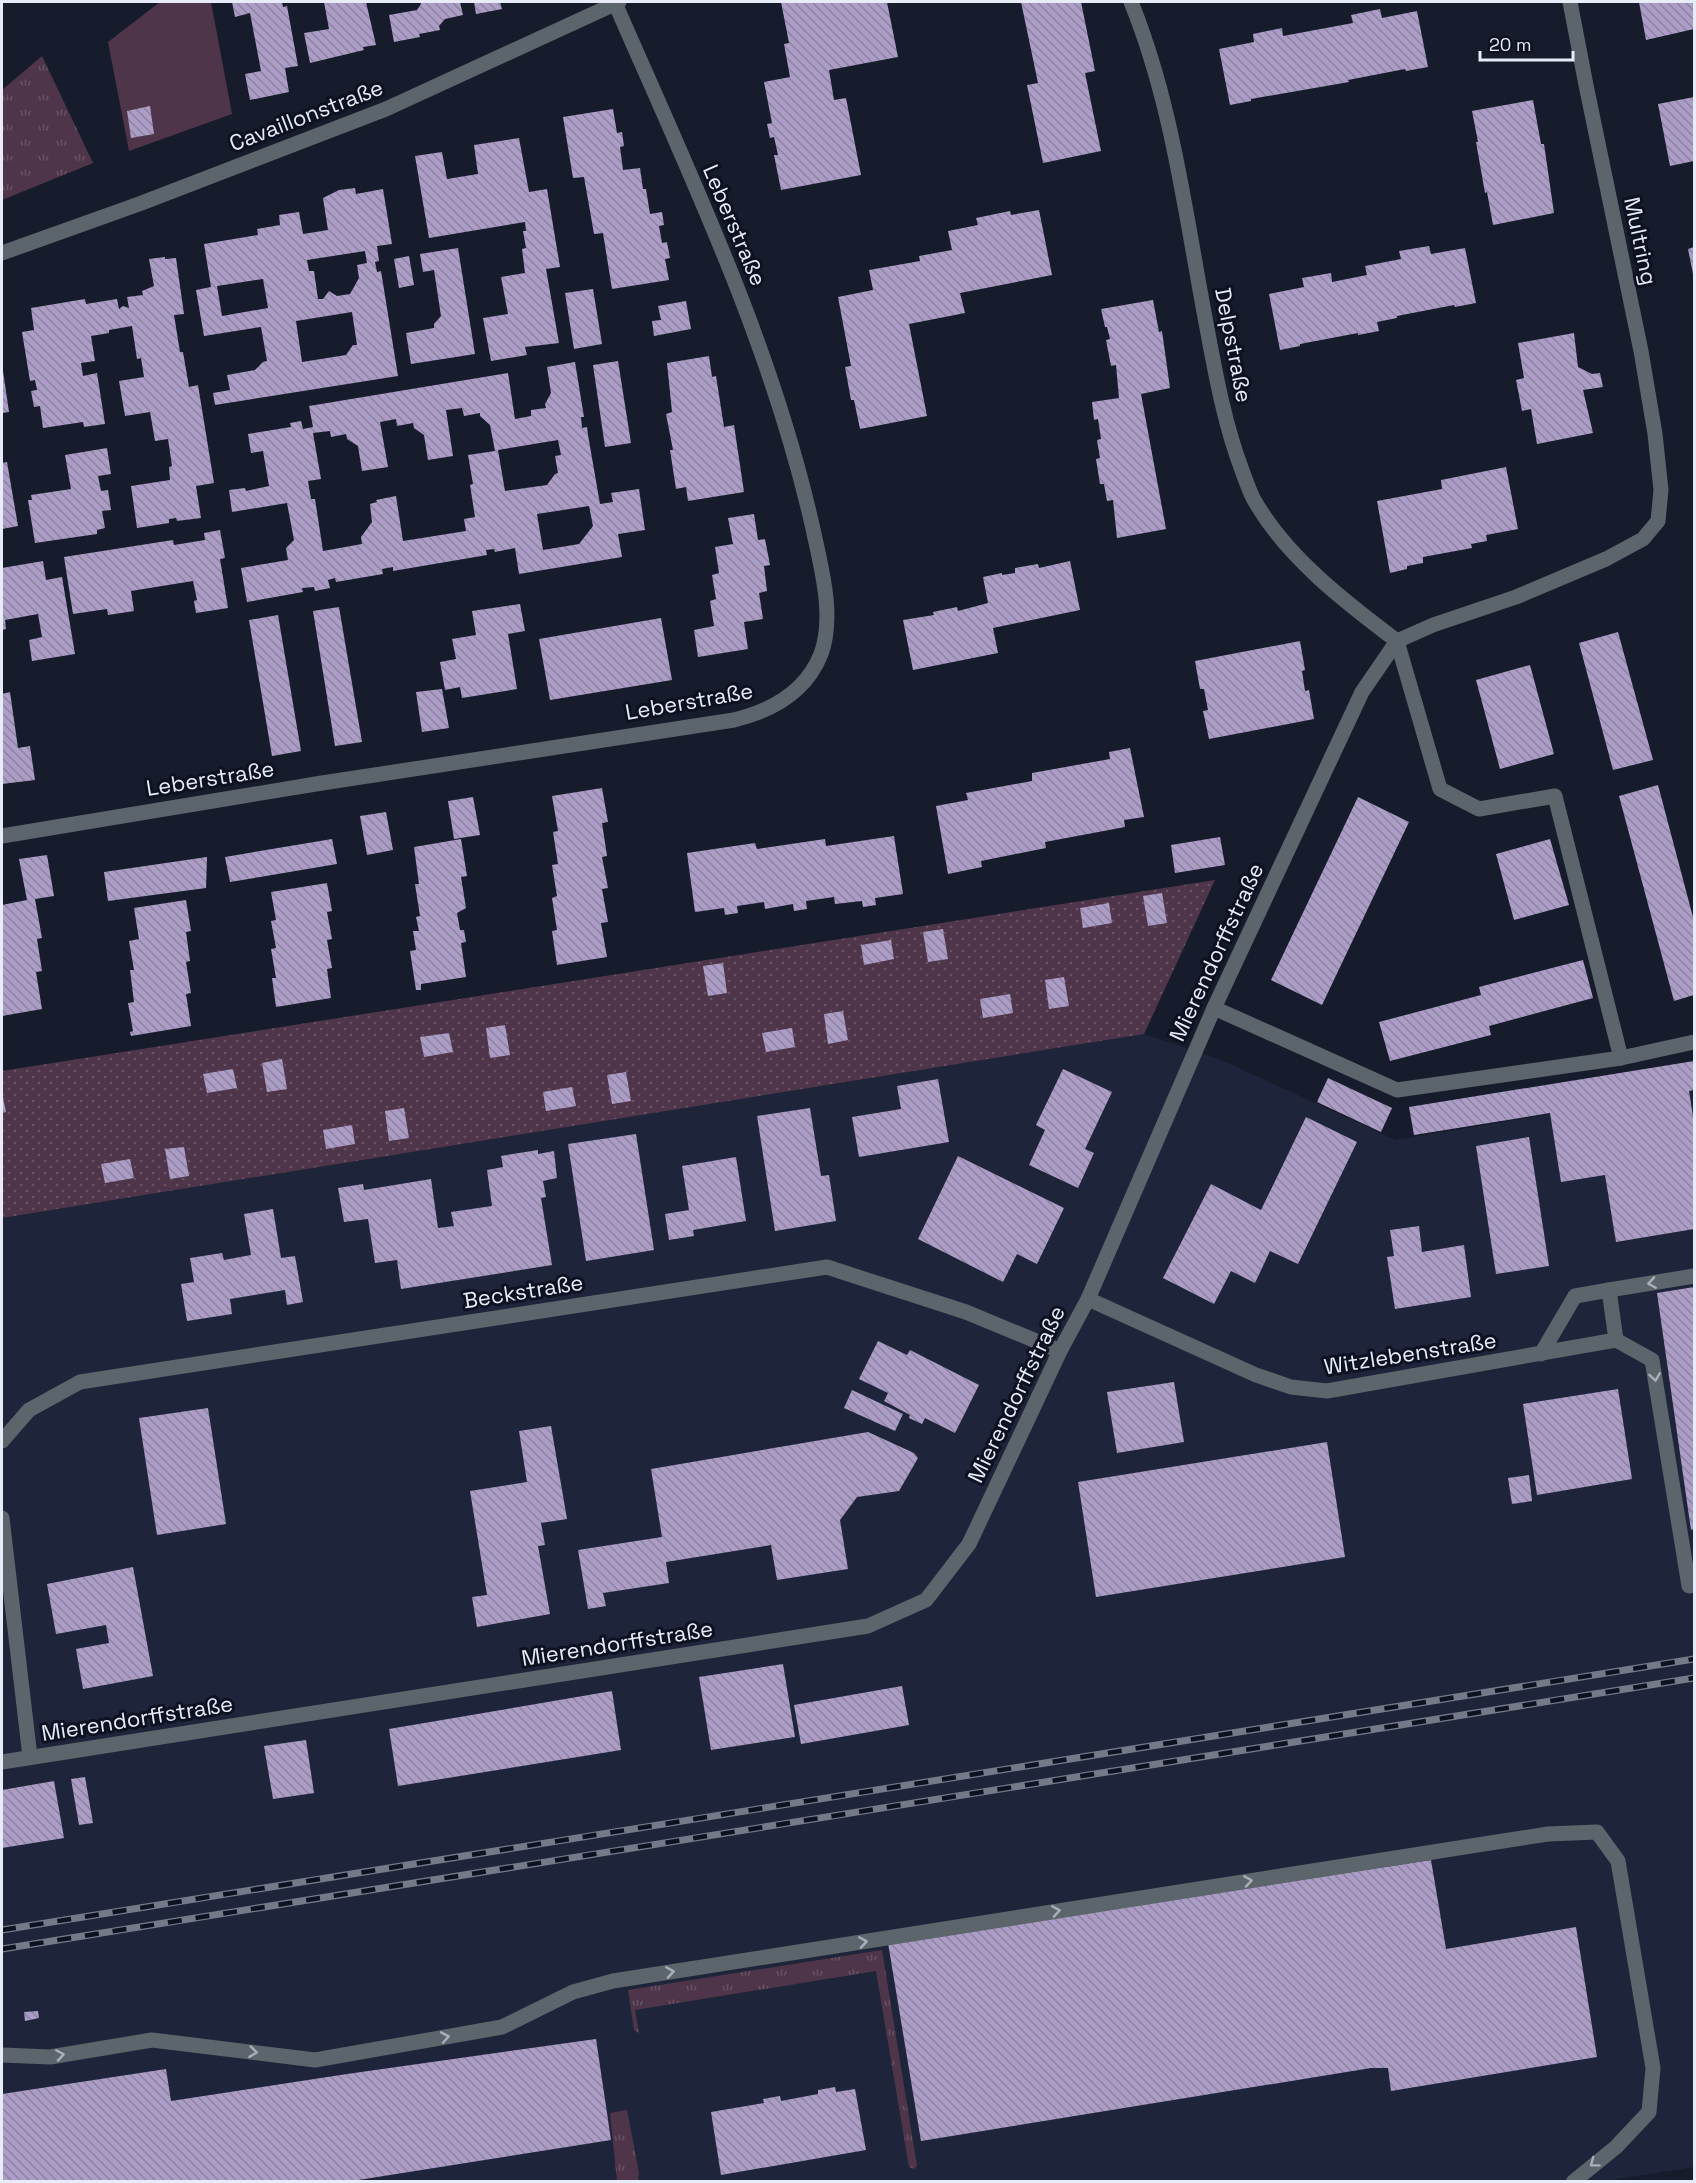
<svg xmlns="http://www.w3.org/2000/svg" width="1696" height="2183" font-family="'Space Grotesk',sans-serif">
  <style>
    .built { fill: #1e253b }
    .grass { fill: url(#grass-tufts) }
    .garden { fill: url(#garden-dots) }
    .pitch { fill: #4f3549 }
    .building { fill: url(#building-back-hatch); fill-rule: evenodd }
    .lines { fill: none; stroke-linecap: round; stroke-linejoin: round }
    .minor { stroke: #5c656b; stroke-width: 15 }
    .rail-casing { stroke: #757a88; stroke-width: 7 }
    .rail { stroke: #0d1222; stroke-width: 4.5; stroke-dasharray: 14; stroke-linecap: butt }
    .oneway { stroke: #a9afb9 }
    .labels { text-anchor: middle; stroke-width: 6; stroke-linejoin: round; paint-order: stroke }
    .street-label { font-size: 22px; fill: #e8ecf8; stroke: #0d1222 }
  </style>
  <defs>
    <pattern id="grass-tufts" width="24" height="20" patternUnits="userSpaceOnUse" patternTransform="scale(1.5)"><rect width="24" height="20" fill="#4f3549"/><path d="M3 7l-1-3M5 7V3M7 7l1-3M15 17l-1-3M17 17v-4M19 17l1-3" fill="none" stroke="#685264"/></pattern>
    <pattern id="garden-dots" width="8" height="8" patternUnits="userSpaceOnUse" patternTransform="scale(1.5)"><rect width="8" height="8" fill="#4f3549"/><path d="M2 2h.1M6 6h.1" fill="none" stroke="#685264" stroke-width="1.8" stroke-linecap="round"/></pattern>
    <pattern id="building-back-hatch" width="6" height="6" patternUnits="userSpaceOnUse" patternTransform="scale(1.5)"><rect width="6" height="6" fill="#ac9dc6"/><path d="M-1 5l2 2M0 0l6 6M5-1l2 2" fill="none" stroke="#8d83a1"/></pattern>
  </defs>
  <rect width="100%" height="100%" fill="#161c2c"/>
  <!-- built -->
  <polygon class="built" points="1144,1034 1219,1059 1396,1140 1694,1090 1694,2167 1599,2182 2,2182 2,1218"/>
  <!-- grass -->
  <g class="grass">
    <polygon points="42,56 93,163 2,200 2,90"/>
    <polygon points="882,1950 917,2166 914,2169 909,2167 876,1971 635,2010 639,2033 634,2030 628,1990"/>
    <polygon points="627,2110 639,2173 638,2181 617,2181 610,2113"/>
  </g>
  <!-- garden -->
  <polygon class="garden" points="1215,880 1144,1034 2,1218 2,1071"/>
  <!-- pitch -->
  <polygon class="pitch" points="160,2 211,2 232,114 129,151 108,42"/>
  <!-- building -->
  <g class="building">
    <polygon points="232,2 282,2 283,7 287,6 298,66 285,68 289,92 250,100 245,74 261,71 250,13 235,17"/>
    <polygon points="324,2 366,2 376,45 363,47 364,50 310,63 304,33 329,29"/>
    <polygon points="421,2 460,2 463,15 445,19 439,26 440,30 419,34 420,37 394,42 389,15 417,10 421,4"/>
    <polygon points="474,2 500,2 502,9 476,14"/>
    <polygon points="781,2 887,2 898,57 829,70 834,100 846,98 861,175 781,190 774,155 778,155 774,137 770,138 767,124 772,123 764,82 790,77 784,44 789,43"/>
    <polygon points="1021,2 1081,2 1095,71 1085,73 1101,151 1043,163 1027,85 1038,83"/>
    <polygon points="1639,2 1694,2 1694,29 1646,40"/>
    <polygon points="1380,9 1382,18 1417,11 1428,67 1406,71 1405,69 1348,80 1349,82 1251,99 1251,101 1230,105 1219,49 1254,42 1253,34 1282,28 1283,36 1353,23 1351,15"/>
    <polygon points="1694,97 1694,161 1670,166 1658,104"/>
    <polygon points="1533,100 1541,144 1544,144 1554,213 1493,225 1487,192 1485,193 1476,142 1478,142 1472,111"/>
    <polygon points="150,106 154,134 131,138 127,111"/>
    <polygon points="613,109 617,133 622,132 624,146 620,147 623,170 640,168 643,189 646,189 650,214 662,212 664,225 659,226 662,243 667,242 670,258 665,259 669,280 612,289 603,233 594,234 584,177 573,178 563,117"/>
    <polygon points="519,138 529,192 547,189 560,267 546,269 559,343 525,347 527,355 491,361 483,318 508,314 501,277 525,273 522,249 526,248 523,231 526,231 525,222 429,238 415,156 442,152 447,179 478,174 474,145"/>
    <path d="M355,188L356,194L383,189L392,244L377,246L379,261L375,262L377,272L381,271L398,376L215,405L213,393L230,390L227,375L255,370L263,362L267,361L261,327L204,336L196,290L211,287L204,244L258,235L257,229L280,225L279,215L299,212L303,234L328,230L323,198L339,190ZM365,251L367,263L357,265L359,278L350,294L337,296L329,291L323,299H318L314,271H309L307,260ZM263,279L268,308L222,316L217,286ZM352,312L357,345H353L346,355L302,362L296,321Z"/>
    <polygon points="1039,210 1052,275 960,293 965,313 909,324 927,416 860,429 854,400 851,400 845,367 851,366 838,297 873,290 869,270 920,261 919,256 952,250 948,231 978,225 976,218 1010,211 1011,215"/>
    <polygon points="1429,246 1431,254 1465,248 1476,303 1455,307 1454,305 1397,316 1397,318 1377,322 1379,331 1358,335 1358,333 1300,344 1300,346 1280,350 1269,294 1304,287 1302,278 1331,273 1332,282 1367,275 1365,266 1401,259 1399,251"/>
    <polygon points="1694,247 1694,274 1693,274 1688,249"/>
    <polygon points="458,248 475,354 411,364 406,333 434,328 434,324 441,316 434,270 423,272 420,254"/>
    <polygon points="409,256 414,285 399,288 394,259"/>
    <polygon points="165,257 165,259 176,258 184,314 174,315 180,352 183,352 189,387 198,385 214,483 196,486 201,518 177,521 176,518 169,519 169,523 137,528 131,486 170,480 169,467 172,466 168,439 155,441 150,412 125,416 119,381 144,377 141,358 137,359 132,326 109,330 109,333 91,336 95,361 81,363 83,376 97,373 105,424 84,427 83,422 43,428 40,406 34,407 31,391 37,390 35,380 30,381 22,332 34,330 31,308 85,299 86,304 117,299 119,309 123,306 129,308 127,297 143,295 142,291 154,286 149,259"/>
    <polygon points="593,289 602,344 574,349 565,293"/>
    <polygon points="1153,300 1159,332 1162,331 1170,388 1141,394 1166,529 1117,538 1113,500 1107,501 1104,484 1100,484 1096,459 1100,458 1097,440 1101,439 1098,419 1094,420 1092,402 1119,398 1116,365 1111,366 1106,340 1110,339 1107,327 1105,327 1101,309"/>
    <polygon points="686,301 691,329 654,336 652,321 661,320 658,306"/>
    <polygon points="1574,333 1578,367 1592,374 1600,373 1603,387 1583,390 1593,433 1537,444 1531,409 1522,411 1516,380 1524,378 1518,343"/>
    <polygon points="709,356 712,377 716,376 724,427 734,425 744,492 688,501 686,487 676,489 670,450 673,450 666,414 672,412 667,363"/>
    <polygon points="618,361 631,443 605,447 593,365"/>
    <path d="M575,362L584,417H581L582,428L587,427L588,435L600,504L613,502L611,493L639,489L645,530L618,534L622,557L519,574L515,548L495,552L494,549L486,550L487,555L393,571V567L382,569L383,574L336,582L335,578L328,580L330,588L315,591L314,587L302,588L303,592L247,602L241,568L288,560L286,548L294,540L287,503L232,512L229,490L245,488L246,491L269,486L263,451L251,453L248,434L291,427L290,423L301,421L303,429L313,427L309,406L508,373L515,419L531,416V410L546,408L545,404L551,393L547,367ZM462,408L464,416L480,413V416L490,425L495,451L468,455L473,484L470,485L475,517L464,519L466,531L403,541L396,496L376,500L377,502L370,504L372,522L361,537L362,544L323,551L315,499H311L308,481L321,479L313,433L330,431L331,437L346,434L347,439L358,446L362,471L388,467L380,422L396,419L397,426L413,423L414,428L424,435L428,460L453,456L446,410ZM558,440L561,455L555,456L558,473L555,474L547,485L505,491L498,450ZM589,506L593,526L579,544L543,550L537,514Z"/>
    <polygon points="3,371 9,412 2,413 2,372"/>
    <polygon points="107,448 111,474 98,476 101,491 108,490 111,510 102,511 105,528 97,530 97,534 35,543 28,500 32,500 31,495 71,489 65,455"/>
    <polygon points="7,462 18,526 2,529 2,463"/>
    <polygon points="1506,467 1518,529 1486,535 1487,541 1471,544 1472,548 1423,557 1423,563 1407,566 1407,569 1390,573 1377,501 1442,489 1441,480"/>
    <polygon points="754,514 758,540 765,539 770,565 764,566 767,591 759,593 763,619 744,622 748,649 698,657 694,630 714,626 710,601 716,599 712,575 719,573 715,547 733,544 728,518"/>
    <polygon points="220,530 225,558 220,559 228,608 196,613 194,601 197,600 193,581 131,591 134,611 108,615 107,609 73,614 64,557 173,540 174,545 205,540 204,533"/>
    <polygon points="43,561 46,580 62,577 75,654 32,661 29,640 42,637 38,614 5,620 6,629 2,630 2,568"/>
    <polygon points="1070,561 1080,610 993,628 998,653 913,670 903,620 934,615 933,612 957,607 958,611 988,603 983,577 1002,573 1002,575 1015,573 1015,568 1038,564 1039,568"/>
    <polygon points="520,604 525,631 508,634 517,689 462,698 460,687 445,690 440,662 456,659 452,639 476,635 472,611"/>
    <polygon points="339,607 362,742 335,746 313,611"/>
    <polygon points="278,615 301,751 272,756 249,620"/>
    <polygon points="661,618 672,680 550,700 539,639"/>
    <polygon points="1618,632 1653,760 1613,770 1579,643"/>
    <polygon points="1300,641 1305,670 1302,671 1305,691 1309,690 1314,719 1209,739 1203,711 1208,710 1204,689 1200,689 1195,661"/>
    <polygon points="1530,665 1554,754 1500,769 1476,680"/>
    <polygon points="442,689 449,728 422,732 416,692"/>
    <polygon points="10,692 18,748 30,746 35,780 2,784 2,694"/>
    <polygon points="1130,748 1144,817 1124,820 1125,827 1045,842 1046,848 981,861 982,867 948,874 936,806 968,800 966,793 1032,781 1032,773 1110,759 1109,752"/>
    <polygon points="1658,785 1694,921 1694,995 1674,1001 1619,796"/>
    <polygon points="602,788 608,822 602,823 607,856 602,857 608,888 602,889 608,922 601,923 607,957 557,965 552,931 557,930 552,898 557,896 552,865 558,864 553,832 558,831 552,796"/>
    <polygon points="473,797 480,835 454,839 448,801"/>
    <polygon points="1358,797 1409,822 1322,1005 1271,980"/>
    <polygon points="386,812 393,850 367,855 360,816"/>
    <polygon points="894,836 903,894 875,898 876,905 863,907 862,901 835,904 834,897 806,901 807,909 794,911 793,904 765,909 764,902 737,906 738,913 725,915 724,908 695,912 687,853 755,843 757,849 825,839 826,846"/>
    <polygon points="1220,837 1225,865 1175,873 1171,845"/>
    <polygon points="332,839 337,864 230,882 225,857"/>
    <polygon points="461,839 467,876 461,877 466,908 457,913 460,930 464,930 466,942 461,943 466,977 421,984 421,990 416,990 410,951 416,950 413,931 419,931 416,917 420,916 415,884 419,884 414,847"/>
    <polygon points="1550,839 1569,905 1514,920 1496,854"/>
    <polygon points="47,855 54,896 35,899 42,938 37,939 42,971 36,972 42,1009 2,1016 2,905 27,900 19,859"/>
    <polygon points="207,857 206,888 108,901 104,872"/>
    <polygon points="327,883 332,911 327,912 332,939 327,940 332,968 327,969 331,998 276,1007 272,978 276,978 271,949 276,948 271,921 276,920 271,892"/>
    <polygon points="1162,893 1167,923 1148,926 1143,896"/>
    <polygon points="186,900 191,931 186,932 190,961 186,962 191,993 186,994 191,1026 131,1036 130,1032 133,1031 128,1003 134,1002 130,970 134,970 129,941 139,939 134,908"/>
    <polygon points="1109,903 1112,923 1083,928 1080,908"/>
    <polygon points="943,929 948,959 928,962 923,932"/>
    <polygon points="891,940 894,959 864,965 861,945"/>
    <polygon points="1583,960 1593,998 1489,1026 1491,1035 1390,1061 1379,1022 1481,995 1479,987"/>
    <polygon points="723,963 727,993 708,996 703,966"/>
    <polygon points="1064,977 1069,1006 1049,1009 1045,980"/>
    <polygon points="1010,994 1013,1013 983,1018 980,999"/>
    <polygon points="843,1011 848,1040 828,1044 824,1014"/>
    <polygon points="505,1025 510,1055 490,1058 486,1028"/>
    <polygon points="792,1028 795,1047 766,1052 762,1033"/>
    <polygon points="449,1033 453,1052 424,1057 420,1037"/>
    <polygon points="282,1059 287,1089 267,1092 262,1063"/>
    <polygon points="1694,1061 1694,1090 1689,1091 1694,1123 1694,1229 1616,1242 1605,1175 1561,1182 1550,1113 1414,1135 1409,1107"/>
    <polygon points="233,1069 237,1088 207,1093 203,1074"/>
    <polygon points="1063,1069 1112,1092 1085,1149 1094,1153 1078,1188 1029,1165 1045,1130 1036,1125"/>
    <polygon points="626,1072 631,1101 612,1104 607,1075"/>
    <polygon points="1328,1078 1392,1108 1381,1132 1317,1102"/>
    <polygon points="938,1079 949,1142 859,1157 852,1117 901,1109 897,1086"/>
    <polygon points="572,1087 576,1106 546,1111 543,1092"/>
    <polygon points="2,1092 6,1112 2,1113"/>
    <polygon points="404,1108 409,1138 389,1141 385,1111"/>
    <polygon points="810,1108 821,1176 829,1175 836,1221 775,1231 757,1116"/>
    <polygon points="1306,1117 1357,1142 1298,1264 1270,1251 1255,1283 1231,1271 1214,1304 1163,1278 1211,1184 1261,1210"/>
    <polygon points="352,1125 355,1144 326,1149 323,1130"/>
    <polygon points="636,1134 654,1250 586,1261 568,1144"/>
    <polygon points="1529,1137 1549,1266 1496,1274 1476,1146"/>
    <polygon points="184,1147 189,1176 170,1179 165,1149"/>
    <polygon points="538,1150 538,1154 554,1151 557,1178 543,1181 546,1197 541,1198 552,1265 401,1289 397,1260 375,1263 368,1219 344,1222 338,1188 363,1184 364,1190 431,1179 438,1228 454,1226 451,1212 492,1206 487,1170 503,1167 501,1156"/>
    <polygon points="958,1156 1064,1208 1037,1264 1017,1254 1003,1282 918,1239"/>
    <polygon points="736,1157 746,1221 693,1230 694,1236 669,1240 665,1214 689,1210 682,1166"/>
    <polygon points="130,1159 134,1178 105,1183 101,1164"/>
    <polygon points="273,1209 281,1258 295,1256 303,1302 287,1305 285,1290 230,1299 232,1314 187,1321 181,1284 194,1282 190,1258 222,1253 224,1260 251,1255 244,1214"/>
    <polygon points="1419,1226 1422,1252 1464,1245 1471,1297 1395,1309 1387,1257 1394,1256 1390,1230"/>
    <polygon points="1694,1287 1694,1529 1691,1530 1657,1293"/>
    <polygon points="878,1341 907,1355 910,1350 979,1385 955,1433 925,1418 922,1424 909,1418 910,1415 884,1401 888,1393 859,1379"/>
    <polygon points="1174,1382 1184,1442 1117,1453 1107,1392"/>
    <polygon points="1618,1389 1632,1479 1537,1495 1523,1404"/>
    <polygon points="852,1390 903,1414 895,1431 844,1408"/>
    <polygon points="208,1408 226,1524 157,1535 139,1418"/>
    <polygon points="551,1426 567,1519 541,1523 545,1545 538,1546 550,1614 477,1627 472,1597 487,1595 470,1491 527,1482 519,1431"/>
    <polygon points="868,1432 914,1453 918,1458 899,1491 857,1497 840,1520 848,1569 777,1580 771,1545 666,1562 669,1583 603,1593 606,1606 588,1609 578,1550 662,1537 651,1469"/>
    <polygon points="1327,1442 1345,1557 1096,1597 1078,1482"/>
    <polygon points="1529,1475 1532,1501 1512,1504 1508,1478"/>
    <polygon points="133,1567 153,1676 83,1689 76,1649 109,1643 106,1625 56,1634 47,1584"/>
    <polygon points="783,1664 795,1737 711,1750 699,1677"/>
    <polygon points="902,1686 909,1725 801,1744 794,1705"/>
    <polygon points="612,1691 621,1750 398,1786 389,1729"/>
    <polygon points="306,1740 314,1793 273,1799 264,1746"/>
    <polygon points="85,1777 93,1823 79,1825 71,1779"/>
    <polygon points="54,1781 64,1838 2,1848 2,1790"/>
    <polygon points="1431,1860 1446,1949 1576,1927 1597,2057 1391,2091 1388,2068 1371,2068 921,2141 888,1943"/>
    <polygon points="38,2011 39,2018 25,2021 24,2012"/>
    <polygon points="596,2039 611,2140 352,2181 2,2181 2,2094 166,2069 171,2101 347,2074"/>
    <polygon points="835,2087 836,2092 855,2089 866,2150 721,2175 711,2112 764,2103 763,2099 780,2096 781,2101 818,2094 818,2090"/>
  </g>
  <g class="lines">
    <!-- minor -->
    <g class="minor">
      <path d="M1131,2C1173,105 1186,219 1207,328C1216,377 1225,426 1243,473C1246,481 1249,490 1253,498C1285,556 1345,602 1397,641"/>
      <polyline points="2,253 139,204 386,109 619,2"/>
      <polyline points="1397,641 1440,789 1479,809 1555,796 1621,1058"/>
      <path d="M2,836L322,783L734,720C771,711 806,692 821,654C835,616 821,567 813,529C772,345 690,175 615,3"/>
      <polyline points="1214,1008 1397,1090 1621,1058 1694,1042"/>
      <polyline points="1609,1290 1694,1276"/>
      <polyline points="1088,1299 1256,1375 1291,1387 1327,1391 1616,1340 1609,1290 1575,1296 1541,1354"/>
      <polyline points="1616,1340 1652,1360 1689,1586 1694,1585"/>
      <polyline points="2,1441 29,1410 80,1382 827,1267 966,1312 1060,1351"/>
      <polyline points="2,1518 30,1757"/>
      <polyline points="2,1762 868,1626 926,1600 969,1544 1060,1351 1088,1299 1214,1008 1362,692 1397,641 1433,625 1516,597 1606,559 1643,539 1658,521 1661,490 1655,434 1641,351 1586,85 1570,2"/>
      <polyline points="2,2055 50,2057 152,2040 315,2060 502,2027 573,1992 613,1981 1548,1834 1597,1832 1618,1861 1653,2068 1649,2112 1616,2147 1573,2182"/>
    </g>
    <defs>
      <g id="rail">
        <polyline points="2,1930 1694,1659"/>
        <polyline points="2,1949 1694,1678"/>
      </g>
    </defs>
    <!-- rail casing -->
    <use href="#rail" class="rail-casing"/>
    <!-- rail -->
    <use href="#rail" class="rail"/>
  </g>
  <!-- one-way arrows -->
  <defs><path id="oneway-chevron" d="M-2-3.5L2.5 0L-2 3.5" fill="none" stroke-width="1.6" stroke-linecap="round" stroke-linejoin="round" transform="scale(1.5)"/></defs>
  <g class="oneway">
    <use href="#oneway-chevron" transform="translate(1652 1283) rotate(171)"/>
    <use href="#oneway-chevron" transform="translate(1655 1377) rotate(81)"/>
    <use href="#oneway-chevron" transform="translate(1248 1881) rotate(-9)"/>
    <use href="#oneway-chevron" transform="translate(1056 1911) rotate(-9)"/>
    <use href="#oneway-chevron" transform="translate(863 1942) rotate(-9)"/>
    <use href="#oneway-chevron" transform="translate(670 1972) rotate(-9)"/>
    <use href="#oneway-chevron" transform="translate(445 2037) rotate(-10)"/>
    <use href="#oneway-chevron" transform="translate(253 2052) rotate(7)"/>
    <use href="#oneway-chevron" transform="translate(60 2055) rotate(-9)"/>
    <use href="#oneway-chevron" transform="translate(1594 2163) rotate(143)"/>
  </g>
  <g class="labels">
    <!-- street labels -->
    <g class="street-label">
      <text transform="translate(306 115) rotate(-21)" y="8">Cavaillonstraße</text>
      <text transform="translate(735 225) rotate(67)" y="8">Leberstraße</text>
      <text transform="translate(1641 241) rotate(78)" y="8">Multring</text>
      <text transform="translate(1234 345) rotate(79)" y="8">Delpstraße</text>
      <text transform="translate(689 701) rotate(-10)" y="8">Leberstraße</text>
      <text transform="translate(210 778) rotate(-9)" y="8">Leberstraße</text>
      <text transform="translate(1216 952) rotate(-65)" y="8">Mierendorffstraße</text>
      <text transform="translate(523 1291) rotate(-9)" y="8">Beckstraße</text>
      <text transform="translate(1410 1353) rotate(-9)" y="8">Witzlebenstraße</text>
      <text transform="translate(1016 1394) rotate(-64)" y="8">Mierendorffstraße</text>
      <text transform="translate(617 1643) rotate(-9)" y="8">Mierendorffstraße</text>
      <text transform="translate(137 1718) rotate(-9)" y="8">Mierendorffstraße</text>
    </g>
  </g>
  <!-- border -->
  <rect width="1696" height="2183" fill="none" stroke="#e8ecf8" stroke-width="6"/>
  <!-- scale -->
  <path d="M1480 51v9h93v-9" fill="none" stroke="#e8ecf8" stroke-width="3"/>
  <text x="1489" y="51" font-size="18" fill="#e8ecf8" stroke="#0d1222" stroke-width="4.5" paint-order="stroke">20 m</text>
</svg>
